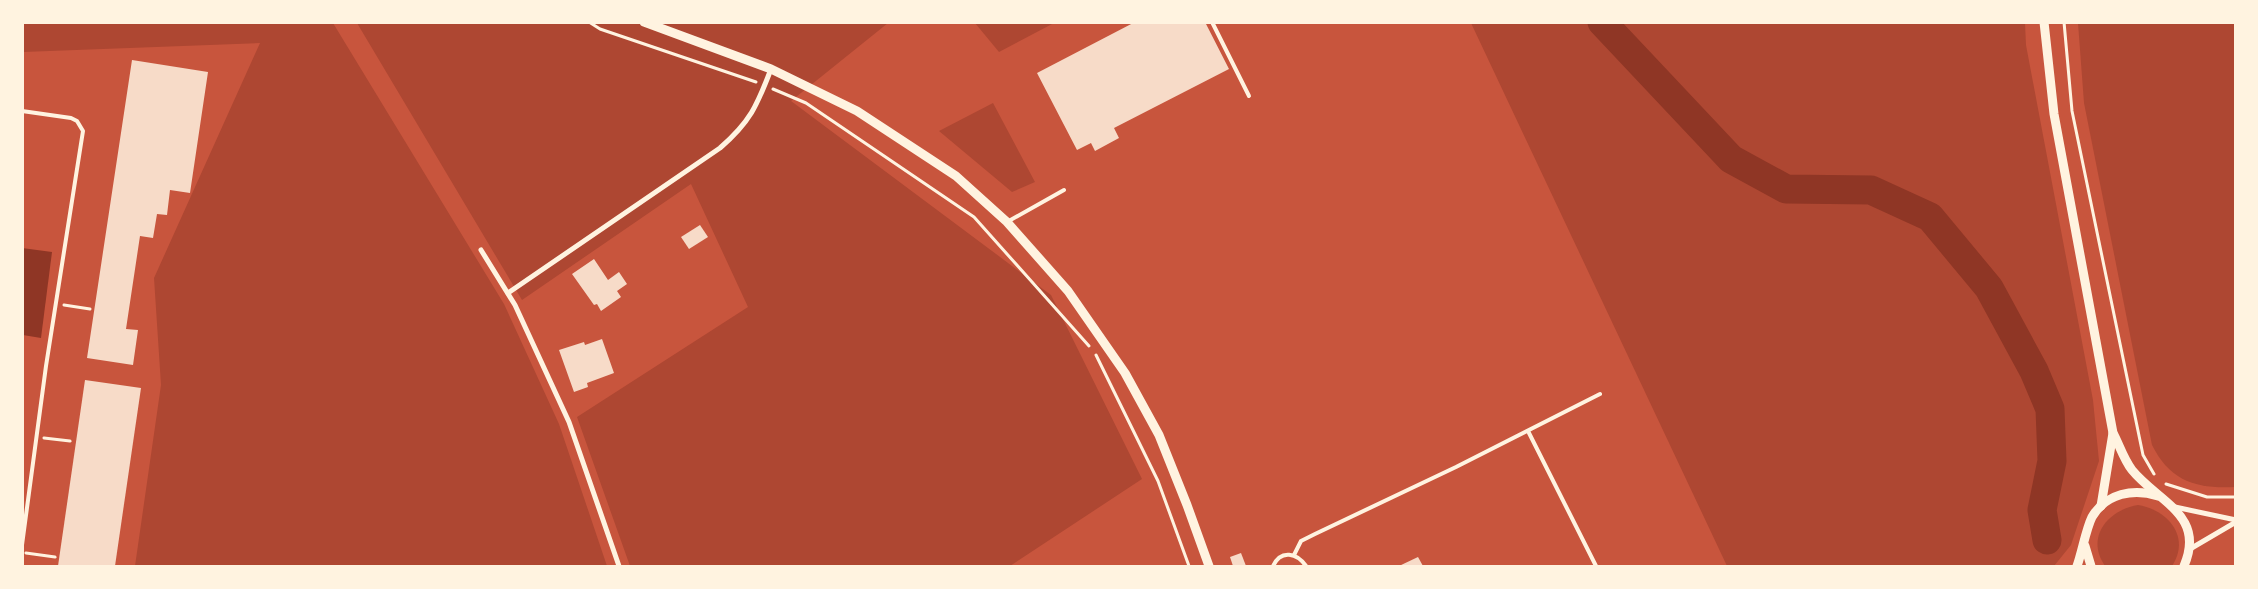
<svg xmlns="http://www.w3.org/2000/svg" width="2258" height="589" font-family="'Varela Round',sans-serif">
  <style>
    .green { fill: #ae4732 }
    .water { fill: #8f3625 }
    .lines { fill: none; stroke-linecap: round; stroke-linejoin: round }
    .river { stroke: #8f3625; stroke-width: 29 }
    .building { fill: #f7dbc8 }
    .path { stroke: #fff3e0; stroke-width: 3 }
    .service { stroke: #fff3e0; stroke-width: 4 }
    .minor { stroke: #fff3e0; stroke-width: 5 }
    .tertiary { stroke: #fff3e0; stroke-width: 9 }
  </style>
  <rect width="100%" height="100%" fill="#c8553d"/>
  <!-- green -->
  <g class="green">
    <polygon points="22,23 333,23 504,304 559,424 607,566 135,566 161,385 154,278 260,43 23,52"/>
    <polygon points="357,23 888,23 791,101 1051,295 1142,479 1010,566 630,566 577,417 748,307 691,184 522,300"/>
    <polygon points="975,23 1054,23 999,52"/>
    <polygon points="1471,23 2025,23 2026,45 2093,400 2099,461 2071,545 2054,566 1727,566"/>
    <path d="M2078,23H2235V487C2196,489 2170,481 2152,445L2084,103Z"/>
    <polygon points="993,103 1035,182 1012,192 939,131"/>
    <path d="M2138,505C2168,510 2191,537 2172,566H2105C2085,537 2108,510 2138,505Z"/>
  </g>
  <!-- water -->
  <polygon class="water" points="22,248 52,252 41,338 23,335"/>
  <g class="lines">
    <!-- river -->
    <polyline class="river" points="1602,22 1731,159 1786,189 1871,190 1930,217 1989,288 2034,371 2050,409 2052,461 2042,510 2047,540"/>
  </g>
  <!-- building -->
  <g class="building">
    <polygon points="1135,22 1205,22 1229,69 1114,128 1119,138 1095,151 1091,143 1077,150 1037,73"/>
    <polygon points="132,60 208,72 190,193 170,190 167,215 157,214 153,238 140,236 126,329 138,330 133,365 87,358"/>
    <polygon points="700,225 708,237 689,249 681,237"/>
    <polygon points="594,259 608,280 619,272 627,284 617,291 621,297 601,311 597,304 594,305 572,274"/>
    <polygon points="602,339 614,373 587,383 588,387 574,392 559,350 584,342 585,345"/>
    <polygon points="85,380 141,388 115,566 58,566"/>
    <polygon points="1241,553 1246,566 1233,566 1230,557"/>
    <polygon points="1418,557 1423,566 1399,566"/>
  </g>
  <g class="lines">
    <!-- path -->
    <g class="path">
      <polyline points="589,22 600,29 756,82"/>
      <polyline points="2064,22 2072,111 2143,455 2154,474"/>
      <polyline points="773,89 806,103 974,217 1089,346"/>
      <polyline points="64,305 90,309"/>
      <polyline points="1096,355 1158,481 1189,566"/>
      <polyline points="44,438 70,441"/>
      <polyline points="2166,484 2207,497 2236,497"/>
      <polyline points="26,553 55,557"/>
    </g>
    <!-- service -->
    <g class="service">
      <polyline points="1212,22 1249,96"/>
      <polyline points="22,111 71,118 77,121 83,131 46,366 22,545"/>
      <polyline points="1007,222 1064,190"/>
      <polyline points="1528,431 1596,566"/>
      <polyline points="1294,555 1301,541 1315,534 1456,467 1600,394"/>
      <path d="M1273,566C1281,549 1297,553 1306,566"/>
    </g>
    <!-- minor -->
    <g class="minor">
      <polyline points="481,250 515,305 569,422 619,566"/>
      <path d="M508,293L720,148C750,122 757,106 771,69"/>
      <polyline points="2175,507 2236,520"/>
      <polyline points="2190,549 2236,522"/>
    </g>
    <!-- tertiary -->
    <g class="tertiary">
      <polyline points="644,22 771,69 857,111 956,176 1007,222 1068,291 1125,373 1159,435 1187,505 1209,566"/>
      <path d="M2044,22L2054,114L2113,433C2119,444 2124,460 2132,470C2158,502 2206,515 2184,566"/>
      <polyline points="2101,506 2113,433"/>
      <polyline points="2085,546 2091,566"/>
      <path d="M2077,566C2082,552 2086,529 2092,517C2106,493 2134,488 2158,496"/>
    </g>
  </g>
  <!-- border -->
  <rect width="2258" height="589" fill="none" stroke="#fff3e0" stroke-width="48"/>
</svg>
